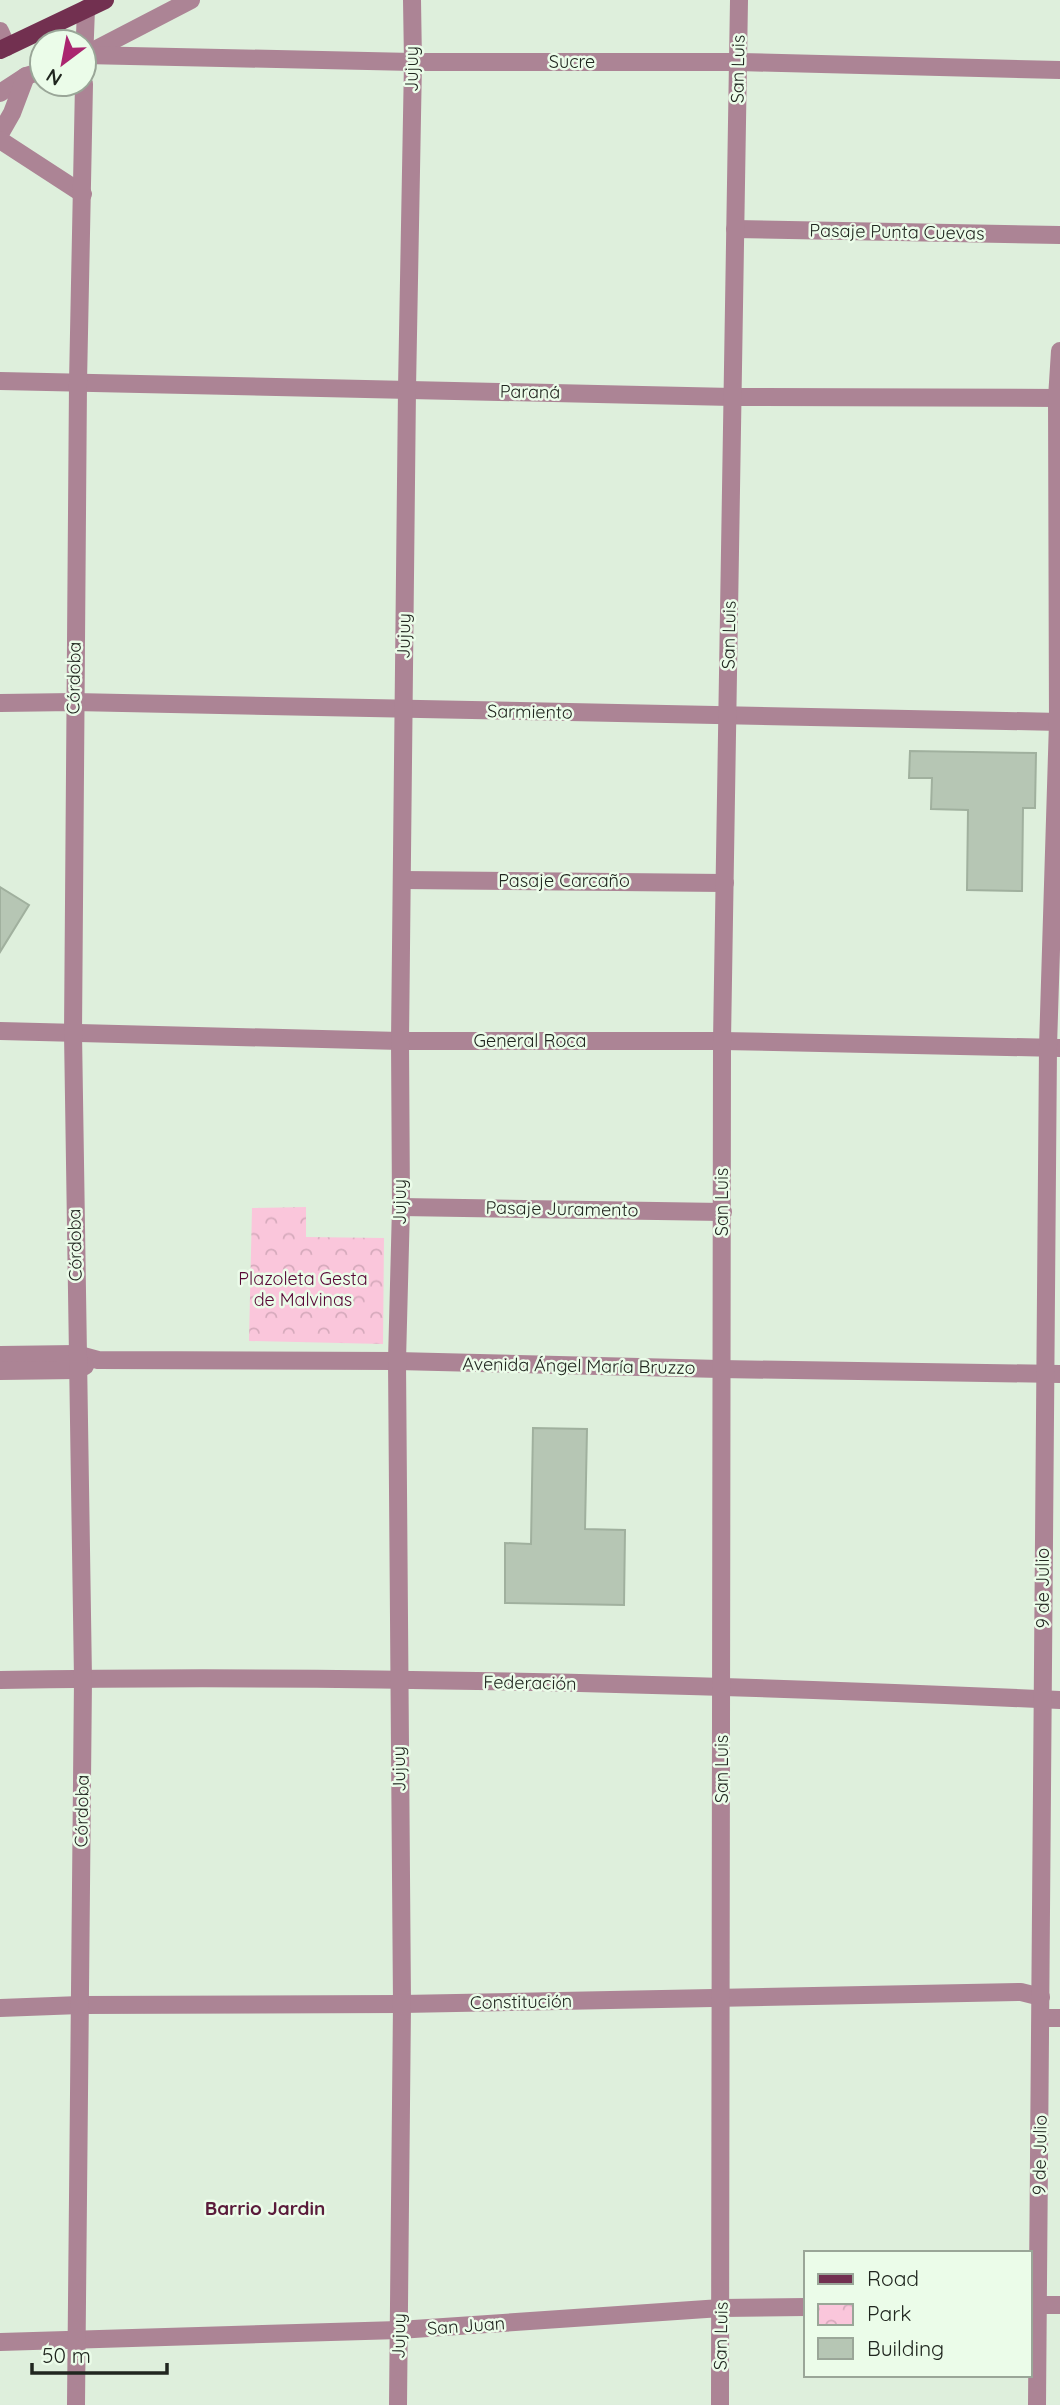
<svg xmlns="http://www.w3.org/2000/svg" width="1060" height="2405" font-family="Quicksand,sans-serif">
  <style>
    .park { fill: url(#park-crowns) }
    .building { fill: #b6c6b4; stroke: #a0b09e; stroke-width: 2 }
    .lines { fill: none; stroke-linecap: round; stroke-linejoin: round }
    .minor { stroke: #ac8495; stroke-width: 18 }
    .major { stroke: #723050; stroke-width: 18 }
    .labels { text-anchor: middle; stroke-width: 5; stroke-linejoin: round; paint-order: stroke }
    .street-label { font-size: 18px; fill: #20261f; stroke: #ebfce9 }
    .park-label { font-size: 18px; fill: #580736; stroke: #ebfce9 }
    .neighbourhood-label { font-size: 19px; font-weight: bold; fill: #5a1b3b; stroke: #ebfce9 }
  </style>
  <defs>
    <pattern id="park-crowns" width="20" height="18" patternUnits="userSpaceOnUse" patternTransform="scale(1.75)"><rect width="20" height="18" fill="#fac6db"/><path d="M2 6a3 3 0 1 1 6 0M12 15a3 3 0 1 1 6 0" fill="none" stroke="#d6aabc"/></pattern>
  </defs>
  <rect width="100%" height="100%" fill="#deefdc"/>
  <!-- park -->
  <polygon class="park" points="306,1207 306,1237 384,1238 383,1344 249,1341 252,1208"/>
  <!-- building -->
  <g class="building">
    <polygon points="910,751 1036,753 1035,808 1023,808 1022,891 967,890 968,810 931,809 932,778 909,778"/>
    <polygon points="0,887 29,905 0,952"/>
    <polygon points="533,1428 587,1429 585,1529 625,1530 624,1605 505,1603 505,1543 531,1544"/>
  </g>
  <g class="lines">
    <!-- minor -->
    <g class="minor">
      <polyline points="0,31 7,47"/>
      <polyline points="87,54 191,0"/>
      <polyline points="84,55 413,62 739,62 1060,70"/>
      <polyline points="84,61 86,9"/>
      <polyline points="0,93 26,76 42,71"/>
      <polyline points="0,134 12,113 26,76"/>
      <polyline points="0,140 83,194"/>
      <polyline points="735,229 1060,235"/>
      <polyline points="0,381 732,397 1060,398"/>
      <polyline points="0,703 74,702 1060,722"/>
      <polyline points="403,880 725,883"/>
      <polyline points="0,1031 400,1041 722,1041 1060,1048"/>
      <polyline points="401,1207 723,1212"/>
      <polyline points="0,1355 76,1354 98,1360 397,1361 720,1369 1060,1374"/>
      <polyline points="0,1371 77,1370 85,1366"/>
      <path d="M0,1680C353,1674 707,1684 1060,1700"/>
      <polyline points="0,2008 80,2005 402,2004 1021,1992 1041,1997"/>
      <polyline points="1041,2018 1060,2018"/>
      <polyline points="1030,2305 1060,2305"/>
      <polyline points="0,2342 399,2330 721,2308 806,2307"/>
      <polyline points="76,2405 83,1679 73,1033 78,383 84,84"/>
      <polyline points="398,2405 402,2004 397,1361 401,1207 400,1041 407,389 413,62 412,0"/>
      <polyline points="720,2405 722,1041 739,0"/>
      <polyline points="1037,2405 1048,1047 1058,722 1057,398 1060,351"/>
    </g>
    <!-- major -->
    <polyline class="major" points="0,50 105,0"/>
  </g>
  <g class="labels">
    <!-- street labels -->
    <g class="street-label">
      <text x="572" y="68">Sucre</text>
      <text transform="translate(412 69) rotate(-90)" y="6">Jujuy</text>
      <text transform="translate(738 69) rotate(-89)" y="6">San Luis</text>
      <text transform="translate(897 232) rotate(1)" y="6">Pasaje Punta Cuevas</text>
      <text transform="translate(530 392) rotate(1)" y="6">Paraná</text>
      <text transform="translate(729 635) rotate(-89)" y="6">San Luis</text>
      <text transform="translate(404 636) rotate(-89)" y="6">Jujuy</text>
      <text transform="translate(74 678) rotate(-89)" y="6">Córdoba</text>
      <text transform="translate(530 712) rotate(1)" y="6">Sarmiento</text>
      <text x="564" y="887">Pasaje Carcaño</text>
      <text x="530" y="1047">General Roca</text>
      <text transform="translate(400 1202) rotate(-90)" y="6">Jujuy</text>
      <text transform="translate(722 1202) rotate(-90)" y="6">San Luis</text>
      <text transform="translate(562 1209) rotate(1)" y="6">Pasaje Juramento</text>
      <text transform="translate(75 1245) rotate(-91)" y="6">Córdoba</text>
      <text transform="translate(579 1366) rotate(1)" y="6">Avenida Ángel María Bruzzo</text>
      <text transform="translate(1043 1588) rotate(-90)" y="6">9 de Julio</text>
      <text transform="translate(530 1683) rotate(1)" y="6">Federación</text>
      <text transform="translate(399 1769) rotate(-91)" y="6">Jujuy</text>
      <text transform="translate(722 1769) rotate(-90)" y="6">San Luis</text>
      <text transform="translate(82 1811) rotate(-89)" y="6">Córdoba</text>
      <text transform="translate(521 2002) rotate(-1)" y="6">Constitución</text>
      <text transform="translate(1040 2155) rotate(-89)" y="6">9 de Julio</text>
      <text transform="translate(466 2326) rotate(-4)" y="6">San Juan</text>
      <text transform="translate(399 2336) rotate(-89)" y="6">Jujuy</text>
      <text transform="translate(721 2336) rotate(-89)" y="6">San Luis</text>
    </g>
    <!-- park labels -->
    <g class="park-label">
      <text x="303" y="1285">Plazoleta Gesta<tspan x="303" dy="21">de Malvinas</tspan></text>
    </g>
    <!-- neighbourhood labels -->
    <g class="neighbourhood-label">
      <text x="265" y="2215">Barrio Jardin</text>
    </g>
  </g>
  <!-- legend -->
  <rect x="804" y="2251" width="228" height="126" fill="#ebfce9" stroke="#9aa698" stroke-width="2"/>
  <rect x="818" y="2274" width="35" height="10" fill="#723050" stroke="#9aa698" stroke-width="2"/>
  <text x="867" y="2286" font-size="21" fill="#20261f">Road</text>
  <rect x="818" y="2304" width="35" height="21" fill="url(#park-crowns)" stroke="#9aa698" stroke-width="2"/>
  <text x="867" y="2321" font-size="21" fill="#20261f">Park</text>
  <rect x="818" y="2338" width="35" height="21" fill="#b6c6b4" stroke="#9aa698" stroke-width="2"/>
  <text x="867" y="2356" font-size="21" fill="#20261f">Building</text>
  <!-- north arrow -->
  <g transform="translate(63 63) rotate(212)"><circle r="33" fill="#ebfce9" stroke="#9aa698" stroke-width="2"/>
  <path d="M0-5L12 26L0 18L-12 26Z" fill="#aa256f"/>
  <text y="-10" font-size="19" font-weight="bold" text-anchor="middle" fill="#20261f">N</text>
  </g>
  <!-- scale -->
  <path d="M32 2363v10h135v-10" fill="none" stroke="#20261f" stroke-width="3.5"/>
  <text x="42" y="2363" font-size="21" fill="#20261f" stroke="#ebfce9" stroke-width="5" paint-order="stroke">50 m</text>
</svg>
